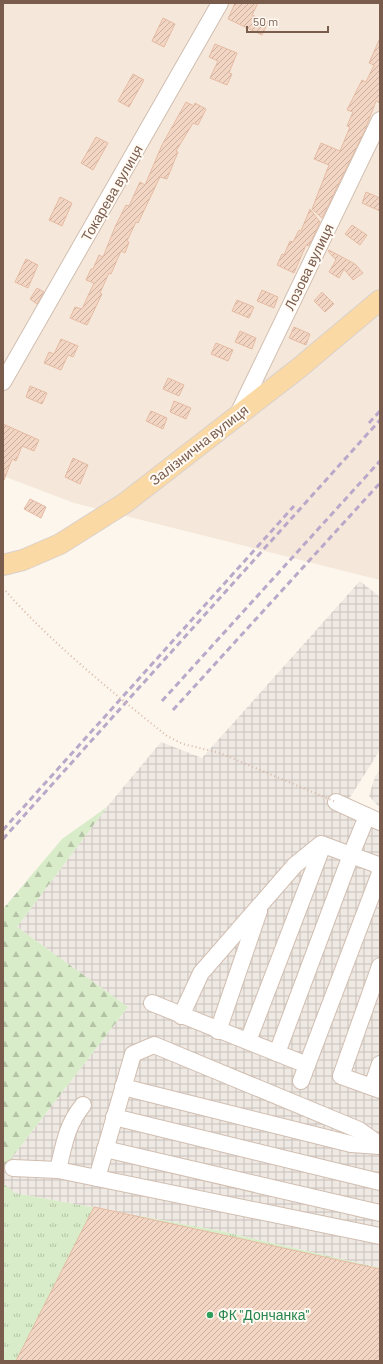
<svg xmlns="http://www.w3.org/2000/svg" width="383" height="1364" font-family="Barlow,sans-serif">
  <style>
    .residential { fill: #f5e8da }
    .industrial { fill: url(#industrial-grid) }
    .forest { fill: url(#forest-firs) }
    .park { fill: url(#park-tufts) }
    .building { fill: url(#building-hatch); stroke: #e6bba3 }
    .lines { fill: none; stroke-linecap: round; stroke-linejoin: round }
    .minor-casing { stroke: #d1beb0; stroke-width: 18 }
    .major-casing { stroke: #dad1cd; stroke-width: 22 }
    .minor { stroke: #fff; stroke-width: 16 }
    .major { stroke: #fbd9a5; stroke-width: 20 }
    .rail { stroke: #b9a8c9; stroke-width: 3; stroke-dasharray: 6 4; stroke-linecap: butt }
    .path-bridge { stroke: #d9b8a5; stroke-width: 2; stroke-dasharray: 1 3; stroke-linecap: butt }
    .leisure-dot { fill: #2e9e5b; stroke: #fffaf3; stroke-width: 1.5 }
    .labels { text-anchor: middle; stroke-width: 4; stroke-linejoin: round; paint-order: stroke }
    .street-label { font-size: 14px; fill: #7a5c4d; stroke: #fffaf3 }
    .leisure-label { font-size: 14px; fill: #27864d; stroke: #fffaf3; text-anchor: start }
  </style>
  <defs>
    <pattern id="industrial-grid" width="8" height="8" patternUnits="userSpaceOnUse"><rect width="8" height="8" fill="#efe9e4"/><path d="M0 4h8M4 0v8" fill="none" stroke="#c7c0bb"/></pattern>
    <pattern id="forest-firs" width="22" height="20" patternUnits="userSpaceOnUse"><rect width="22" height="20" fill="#d8ecc9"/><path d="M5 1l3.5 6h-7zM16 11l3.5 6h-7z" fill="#b4c2a5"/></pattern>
    <pattern id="park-tufts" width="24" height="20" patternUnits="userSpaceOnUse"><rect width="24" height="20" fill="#d8ecc9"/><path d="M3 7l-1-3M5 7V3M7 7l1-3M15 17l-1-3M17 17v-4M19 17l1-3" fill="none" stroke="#b4c2a5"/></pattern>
    <pattern id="building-hatch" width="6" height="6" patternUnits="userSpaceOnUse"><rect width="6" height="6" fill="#f3d5c3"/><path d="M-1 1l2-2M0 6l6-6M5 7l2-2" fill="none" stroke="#cab0a1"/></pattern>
  </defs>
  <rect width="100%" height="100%" fill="#fdf6ec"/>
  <!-- residential -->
  <polygon class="residential" points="3,3 380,3 380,580 74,503 3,476"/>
  <!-- industrial -->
  <g class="industrial">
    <polygon points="360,581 380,597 380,750 349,799 344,814 380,828 380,1268 221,1231 15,1193 3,1183 3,1169 128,1007 17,927 107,807 161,742 202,758"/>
    <polygon points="380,770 380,808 369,796 375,777"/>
  </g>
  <!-- forest -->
  <polygon class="forest" points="107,807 17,927 128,1007 3,1169 3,909 62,839"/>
  <!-- park -->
  <polygon class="park" points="3,1183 15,1193 221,1231 380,1268 380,1361 3,1361"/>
  <!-- building -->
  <g class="building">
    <polygon points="235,3 258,3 252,15 268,22 262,35 228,19"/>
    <polygon points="163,18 175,24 164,47 152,41"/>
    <polygon points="380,38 380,103 376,101 365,130 322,218 312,209 329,165 314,159 321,143 340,151 350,127 347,126 353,112 347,110 362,80 366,82 374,65 369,63"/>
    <polygon points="215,44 237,53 229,73 232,74 227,85 210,78 218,61 209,57"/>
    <polygon points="133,74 144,80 129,107 118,101"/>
    <polygon points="186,102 194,106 195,103 206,109 198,125 193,123 176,151 178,152 167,179 160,177 138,223 136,222 127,241 129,242 125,253 121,251 111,274 109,273 100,293 102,294 87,325 70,318 75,307 82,309 94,283 86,280 91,269 93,269 99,255 103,257 115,227 126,205 129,206 140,182 145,185 162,145"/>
    <polygon points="96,137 108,143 93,170 81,163"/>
    <polygon points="366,192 380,198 380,211 362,203"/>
    <polygon points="60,197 72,203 62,226 49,220"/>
    <polygon points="310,209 320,222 309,246 306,245 294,273 277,265 282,254 284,255 290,241 293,242 299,230 301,231"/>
    <polygon points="352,225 367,235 360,245 345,234"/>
    <polygon points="329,250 355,264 363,273 353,280 344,269 339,278 329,272 336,260 328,251"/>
    <polygon points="26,259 38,265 28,288 15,282"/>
    <polygon points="37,288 44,292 37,304 30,299"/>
    <polygon points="262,290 278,297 274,308 257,301"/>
    <polygon points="322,292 334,304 325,312 314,301"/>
    <polygon points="237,300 254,307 249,318 232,311"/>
    <polygon points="294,327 310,334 306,345 289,338"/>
    <polygon points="240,331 256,338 252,349 235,342"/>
    <polygon points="61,339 78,346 73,357 68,355 61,370 44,363 49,352 54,354"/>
    <polygon points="216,343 233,350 228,361 211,354"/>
    <polygon points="168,378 184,385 179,396 163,389"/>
    <polygon points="30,386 47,393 42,404 26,397"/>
    <polygon points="174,401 191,408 186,419 170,412"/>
    <polygon points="151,411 167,418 163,429 146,421"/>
    <polygon points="3,424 39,440 34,451 22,446 16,461 12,459 4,480"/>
    <polygon points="73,458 88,465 80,484 65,477"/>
    <polygon points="30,499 46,507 41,518 24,509"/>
    <polygon points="94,1207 380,1269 380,1361 16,1361"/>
  </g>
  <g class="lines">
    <defs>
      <g id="minor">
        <polyline points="3,382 220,3"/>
        <polyline points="238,414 380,120"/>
        <polyline points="336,802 380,822"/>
        <polyline points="380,966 341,1076 380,1090"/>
        <polyline points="152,1003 307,1065"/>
        <polyline points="181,1016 201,973 295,865 321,844 378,865 380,873 301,1081"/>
        <polyline points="218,1031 259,911"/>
        <polyline points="248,1041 323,845"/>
        <polyline points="277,1053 351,855 367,816"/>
        <polyline points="123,1087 351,1144 380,1146"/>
        <polyline points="372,1087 380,1064"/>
        <polyline points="114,1117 380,1182"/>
        <polyline points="105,1149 380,1213"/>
        <polyline points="13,1168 58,1170 380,1236"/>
        <path d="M58,1170C64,1145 66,1126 83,1105"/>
        <polyline points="97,1178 133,1054 154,1045 359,1130 380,1145"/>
      </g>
      <polyline id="major" points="3,565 23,560 60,544 125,503 299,368 380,300"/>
    </defs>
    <!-- minor casing -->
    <use href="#minor" class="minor-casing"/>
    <!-- major casing -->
    <use href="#major" class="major-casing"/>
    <!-- minor -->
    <use href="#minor" class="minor"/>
    <!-- major -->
    <use href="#major" class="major"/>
    <!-- rail -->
    <g class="rail">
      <polyline points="369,423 380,411"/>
      <polyline points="162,701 380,461"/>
      <polyline points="173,710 380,483"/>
      <polyline points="3,830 294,506"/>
      <polyline points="3,839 380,420"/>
    </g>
    <!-- path-bridge -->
    <path class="path-bridge" d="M3,588C49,641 112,692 167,736L183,744L220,753L336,802"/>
  </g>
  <!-- markers -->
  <circle class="leisure-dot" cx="210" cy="1315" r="4"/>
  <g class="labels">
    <!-- street labels -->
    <g class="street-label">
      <text transform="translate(112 193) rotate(-60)" y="5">Токарева вулиця</text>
      <text transform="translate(309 267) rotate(-64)" y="5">Лозова вулиця</text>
      <text transform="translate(199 445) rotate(-38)" y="5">Залізнична вулиця</text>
    </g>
    <!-- leisure labels -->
    <g class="leisure-label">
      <text x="218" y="1320">ФК "Дончанка"</text>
    </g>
  </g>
  <!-- border -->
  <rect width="383" height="1364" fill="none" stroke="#7a5c4d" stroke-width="8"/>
  <!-- scale -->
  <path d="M247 26v6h81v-6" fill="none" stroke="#7a5c4d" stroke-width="2"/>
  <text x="253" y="26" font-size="12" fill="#7a5c4d" stroke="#fffaf3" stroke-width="3" paint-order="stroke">50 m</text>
</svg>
